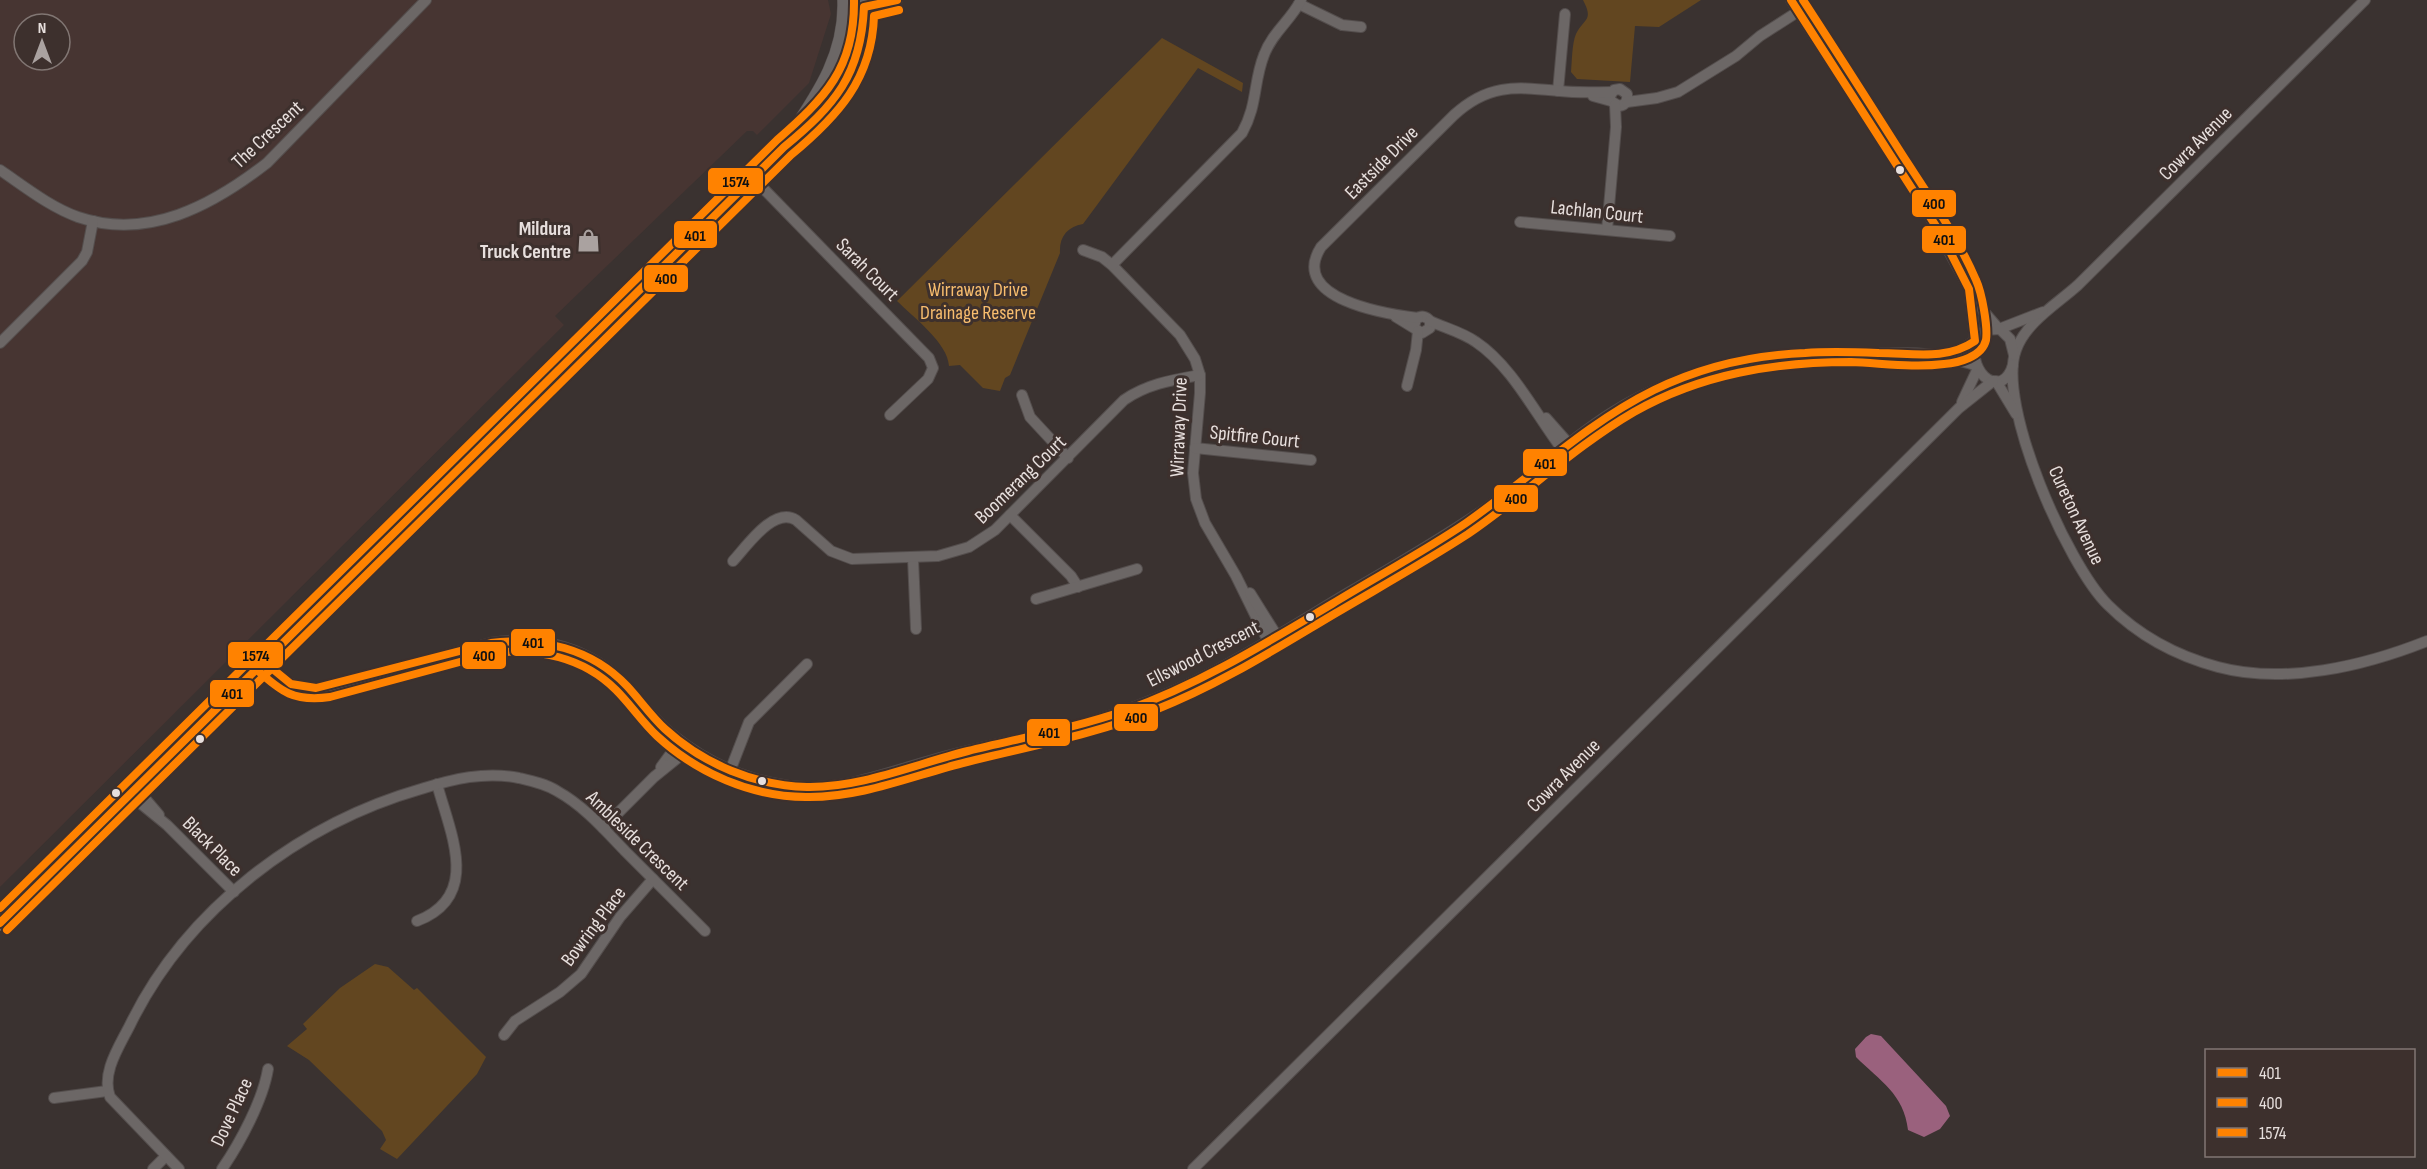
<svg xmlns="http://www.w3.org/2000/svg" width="2427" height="1169" font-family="'Sofia Sans Condensed',sans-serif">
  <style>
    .built { fill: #473532; fill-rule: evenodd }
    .green { fill: #624620 }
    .water { fill: #9a617d }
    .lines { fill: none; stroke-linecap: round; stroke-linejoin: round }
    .street-casing { stroke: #544e4d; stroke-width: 12 }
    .secondary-casing { stroke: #544e4d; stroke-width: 16 }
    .street { stroke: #6c6766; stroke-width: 10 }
    .secondary { stroke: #6c6766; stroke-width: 15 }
    .bus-1-casing { stroke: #3d302d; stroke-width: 12 }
    .bus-2-casing { stroke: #3d302d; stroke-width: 12 }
    .bus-3-casing { stroke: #3d302d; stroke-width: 12 }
    .bus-1 { stroke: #ff8200; stroke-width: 8 }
    .bus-2 { stroke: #ff8200; stroke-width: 8 }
    .bus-3 { stroke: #ff8200; stroke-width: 8 }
    .bus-dot { fill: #e7dfdd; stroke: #3d302d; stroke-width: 2 }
    .labels { text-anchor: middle; stroke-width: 6; stroke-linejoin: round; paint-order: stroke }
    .street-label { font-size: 20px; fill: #e7dfdd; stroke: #3d302d }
    .poi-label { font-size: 20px; font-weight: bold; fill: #e7dfdd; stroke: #3d302d; text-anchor: end }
    .park-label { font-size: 20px; fill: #f8bd6e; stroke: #3d302d }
    .line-badge { stroke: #3d302d; stroke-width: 2 }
    .pale-badge-label { font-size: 16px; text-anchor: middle; font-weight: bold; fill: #111 }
  </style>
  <rect width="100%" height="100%" fill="#3a3230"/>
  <!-- built -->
  <path class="built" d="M0,0H828L831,14L809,83L757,135L753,131H747L555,316L564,325L0,887ZM24,24H60V60H24Z"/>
  <!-- green -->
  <g class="green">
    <path d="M1583,0H1701L1659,27L1635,26L1630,82L1577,79L1571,72C1572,61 1572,43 1576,34C1584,18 1594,21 1583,0Z"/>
    <path d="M1162,38L1243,83L1242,92L1198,68L1083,224C1067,227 1059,237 1060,253L1010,375L1005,378L1000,391L983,388L960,365L949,366C948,343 913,317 897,301Z"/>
    <polygon points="375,964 388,967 414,990 417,988 486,1057 477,1074 397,1159 380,1149 386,1140 382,1131 309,1060 287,1046 307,1029 303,1024 340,988"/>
  </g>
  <!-- water -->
  <path class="water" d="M1871,1034L1881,1036L1946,1106L1950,1116L1940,1129L1924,1137L1908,1130C1904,1094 1880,1081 1856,1057L1855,1049L1866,1037Z"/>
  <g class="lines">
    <defs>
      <g id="street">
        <polyline points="847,0 864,7 897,0"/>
        <polyline points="1791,0 1922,202 1979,306 1998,328"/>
        <path d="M2365,0L2078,285C2057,304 2026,322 2016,350C1996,404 2068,566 2108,605C2138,635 2177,656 2218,667C2285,685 2364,666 2427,641"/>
        <polyline points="1299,4 1342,25 1361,27"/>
        <polyline points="1558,91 1565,14"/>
        <path d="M1593,96L1611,101L1619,106C1626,105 1628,100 1627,94L1620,89L1614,90L1610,96"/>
        <polyline points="1627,102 1657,98 1678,92 1736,56 1760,36 1799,11"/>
        <path d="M0,170C25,187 50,207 78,217C148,241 213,205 267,163L426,0"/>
        <polyline points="753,178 929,358 933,368 928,379 890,415"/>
        <polyline points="1520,222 1670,236"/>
        <polyline points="1607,230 1616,127 1615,105"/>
        <polyline points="1083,250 1102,257 1112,265 1180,335 1195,359 1200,375 1200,393 1193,473 1196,499 1205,523 1236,576 1268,641"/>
        <path d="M1112,265L1242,133C1258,104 1253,83 1264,55C1272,33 1291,20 1301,0"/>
        <polyline points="1970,295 1975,339"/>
        <path d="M1396,317L1422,333L1430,328V321C1426,316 1421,315 1416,319L1414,327"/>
        <path d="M1418,318C1386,314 1288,299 1321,247L1454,115C1489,83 1516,87 1560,91C1577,93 1594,92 1612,92"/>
        <path d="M1430,321C1445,328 1462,332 1476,342C1512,366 1536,415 1562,449"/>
        <polyline points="1999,329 2043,312"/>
        <polyline points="0,343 82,261 87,252 93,221"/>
        <polyline points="1941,354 1960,350 1975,341"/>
        <path d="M2013,365C2003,399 1968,377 1975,340L1985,330L2000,329L2010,339L2014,355"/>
        <polyline points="1996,381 2016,414"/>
        <polyline points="1407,386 1416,350 1418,331"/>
        <polyline points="1022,395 1030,417 1068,458"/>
        <polyline points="1962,402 1977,370"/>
        <polyline points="1546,418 1569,444"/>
        <polyline points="1195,448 1311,460"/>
        <polyline points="1010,515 1071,576 1078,587"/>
        <polyline points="913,558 916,629"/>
        <path d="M733,561C747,546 774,506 796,520L831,551L852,559L938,556L969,547L995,530L1124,400C1147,384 1172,380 1200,375"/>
        <polyline points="1250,593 1277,636"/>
        <polyline points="1036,599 1137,569"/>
        <path d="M263,661C286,682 294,693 327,687L491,643C540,634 592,649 626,686C641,702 654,720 671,734C720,774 784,796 847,784C885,776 921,762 959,753C991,745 1023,739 1055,732C1108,718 1161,699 1209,674C1256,650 1300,622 1345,595C1390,569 1435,543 1478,514C1524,483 1563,444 1610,414C1689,364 1777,350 1870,353C1891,353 1914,352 1936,355C1949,357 1962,362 1976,365"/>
        <polyline points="661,767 680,741"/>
        <polyline points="730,771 749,722 807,664"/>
        <polyline points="136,788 159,815"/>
        <polyline points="129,794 167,825 234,892"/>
        <polyline points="603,828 654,777 690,748"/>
        <path d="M417,921C482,896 450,833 437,784"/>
        <polyline points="504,1035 515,1021 560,992 581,974 620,917 653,879"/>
        <polyline points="54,1098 107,1091"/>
        <polyline points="153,1169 166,1156"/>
        <path d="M179,1169L110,1097C101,1073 119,1047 130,1025C186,910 299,824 421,789C453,779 485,771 519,778C532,781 546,784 557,791C584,806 604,829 625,851C652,878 678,904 705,931"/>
        <path d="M222,1169C240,1143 263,1100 268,1069"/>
        <polyline points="1193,1169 1959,408 1993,381"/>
      </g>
      <g id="secondary">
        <path d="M792,135C821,92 847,53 845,0"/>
        <path d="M0,923L784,147C831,109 871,66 864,0"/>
      </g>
    </defs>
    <!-- street casing -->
    <use href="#street" class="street-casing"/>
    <!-- secondary casing -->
    <use href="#secondary" class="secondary-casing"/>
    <!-- street -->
    <use href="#street" class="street"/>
    <!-- secondary -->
    <use href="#secondary" class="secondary"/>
    <defs>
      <g id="bus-1">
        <path d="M263,661L291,684L316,688L491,643C541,637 591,648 627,686C640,700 651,716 665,729C703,764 756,786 807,787C862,788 915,764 968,751C1021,738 1075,728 1127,710C1200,684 1266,643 1332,604C1376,577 1423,552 1466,523C1529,479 1585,424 1654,390C1701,367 1753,355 1805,353C1830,351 1854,352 1879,353C1912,353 1946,361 1975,341L1969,289L1941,234L1791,0"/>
        <path d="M0,923L784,147C835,105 861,75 864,7L897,0"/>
      </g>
      <g id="bus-2">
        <path d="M256,669C281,692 294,702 330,697L493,653C538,648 583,657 616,690C631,705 642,722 657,736C697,773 752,797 806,797C862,798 914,775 967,762C1030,746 1094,735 1155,710C1219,685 1277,648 1336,613C1380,587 1425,562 1468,534C1525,495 1574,447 1634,412C1701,374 1774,362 1851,362C1881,363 1914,368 1944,364C1958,363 1982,357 1986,340C1988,327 1982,293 1976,280C1957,236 1929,196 1903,156C1870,104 1837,52 1803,0"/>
        <path d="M7,930L791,155C838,116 872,79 874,16L899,10"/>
      </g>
      <path id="bus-3" d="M0,908L777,140C825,98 855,68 854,0"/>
    </defs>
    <!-- bus-1 casing -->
    <use href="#bus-1" class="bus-1-casing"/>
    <!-- bus-2 casing -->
    <use href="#bus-2" class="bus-2-casing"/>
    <!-- bus-3 casing -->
    <use href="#bus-3" class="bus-3-casing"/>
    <!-- bus-1 -->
    <use href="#bus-1" class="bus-1"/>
    <!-- bus-2 -->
    <use href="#bus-2" class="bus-2"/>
    <!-- bus-3 -->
    <use href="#bus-3" class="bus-3"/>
  </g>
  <!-- icons -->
  <defs>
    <symbol id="shop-bare" viewBox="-9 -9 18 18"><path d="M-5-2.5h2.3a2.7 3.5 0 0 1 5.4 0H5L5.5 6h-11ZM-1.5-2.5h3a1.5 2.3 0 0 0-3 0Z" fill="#aaa2a0" stroke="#3d302d" stroke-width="2.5" paint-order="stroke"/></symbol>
  </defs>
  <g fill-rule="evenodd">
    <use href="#shop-bare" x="572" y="224" width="33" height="33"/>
  </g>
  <!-- markers -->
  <g class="bus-dot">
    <circle cx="1900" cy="170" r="5"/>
    <circle cx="1310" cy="617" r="5"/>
    <circle cx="200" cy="739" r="5"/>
    <circle cx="762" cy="781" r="5"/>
    <circle cx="116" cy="793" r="5"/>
  </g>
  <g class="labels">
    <!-- street labels -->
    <g class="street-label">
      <text transform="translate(267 134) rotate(-43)" y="7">The Crescent</text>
      <text transform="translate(2195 143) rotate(-45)" y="7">Cowra Avenue</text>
      <text transform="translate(1381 162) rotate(-45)" y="7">Eastside Drive</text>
      <text transform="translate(1597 211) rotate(6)" y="7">Lachlan Court</text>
      <text transform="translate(868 269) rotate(45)" y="7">Sarah Court</text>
      <text transform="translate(1178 427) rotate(-88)" y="7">Wirraway Drive</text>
      <text transform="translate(1255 436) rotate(6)" y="7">Spitfire Court</text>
      <text transform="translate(1020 479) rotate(-44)" y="7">Boomerang Court</text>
      <text transform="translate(2077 515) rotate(65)" y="7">Cureton Avenue</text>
      <text transform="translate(1203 653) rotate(-27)" y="7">Ellswood Crescent</text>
      <text transform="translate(1563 775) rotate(-45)" y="7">Cowra Avenue</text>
      <text transform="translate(638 840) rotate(44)" y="7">Ambleside Crescent</text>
      <text transform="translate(213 846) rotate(45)" y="7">Black Place</text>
      <text transform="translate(593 926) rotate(-53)" y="7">Bowring Place</text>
      <text transform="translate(231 1112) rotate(-65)" y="7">Dove Place</text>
    </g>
    <!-- poi labels -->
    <g class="poi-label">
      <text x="571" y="235">Mildura<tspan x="571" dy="23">Truck Centre</tspan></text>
    </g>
    <!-- park labels -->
    <g class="park-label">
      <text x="978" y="296">Wirraway Drive<tspan x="978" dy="23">Drainage Reserve</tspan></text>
    </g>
  </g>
  <g class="line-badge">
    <rect x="707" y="167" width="57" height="28" rx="6" fill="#ff8200"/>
    <rect x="1911" y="189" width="46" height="29" rx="6" fill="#ff8200"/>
    <rect x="673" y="220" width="45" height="29" rx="6" fill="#ff8200"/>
    <rect x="1921" y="225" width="46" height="29" rx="6" fill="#ff8200"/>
    <rect x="643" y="264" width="46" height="29" rx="6" fill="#ff8200"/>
    <rect x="1522" y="448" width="46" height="29" rx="6" fill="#ff8200"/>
    <rect x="1493" y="484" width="46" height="29" rx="6" fill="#ff8200"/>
    <rect x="510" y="628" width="46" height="29" rx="6" fill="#ff8200"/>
    <rect x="227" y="641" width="57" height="28" rx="6" fill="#ff8200"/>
    <rect x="461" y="641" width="46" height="29" rx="6" fill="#ff8200"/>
    <rect x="209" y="679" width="46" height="29" rx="6" fill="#ff8200"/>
    <rect x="1113" y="703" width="46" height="29" rx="6" fill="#ff8200"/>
    <rect x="1026" y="718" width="45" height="29" rx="6" fill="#ff8200"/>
  </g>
  <g class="pale-badge-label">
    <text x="736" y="187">1574</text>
    <text x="1934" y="209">400</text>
    <text x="695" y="241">401</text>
    <text x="1944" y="245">401</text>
    <text x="666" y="284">400</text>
    <text x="1545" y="469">401</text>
    <text x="1516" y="504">400</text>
    <text x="533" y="648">401</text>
    <text x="256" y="661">1574</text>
    <text x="484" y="661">400</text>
    <text x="232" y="699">401</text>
    <text x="1136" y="723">400</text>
    <text x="1049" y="738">401</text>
  </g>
  <!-- legend -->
  <rect x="2205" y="1049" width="210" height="108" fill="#3d302d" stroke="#817673" stroke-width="1.5"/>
  <rect x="2217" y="1068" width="30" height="9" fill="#ff8200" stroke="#817673" stroke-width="1.5"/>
  <text x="2259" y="1079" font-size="18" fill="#e7dfdd">401</text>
  <rect x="2217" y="1098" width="30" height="9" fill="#ff8200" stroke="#817673" stroke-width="1.5"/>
  <text x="2259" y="1109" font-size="18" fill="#e7dfdd">400</text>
  <rect x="2217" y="1128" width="30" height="9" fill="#ff8200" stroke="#817673" stroke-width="1.5"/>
  <text x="2259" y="1139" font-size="18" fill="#e7dfdd">1574</text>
  <!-- north arrow -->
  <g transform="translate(42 42)"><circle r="28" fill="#3d302d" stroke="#817673" stroke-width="1.5"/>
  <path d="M0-4.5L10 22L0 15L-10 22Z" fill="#aaa2a0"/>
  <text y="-9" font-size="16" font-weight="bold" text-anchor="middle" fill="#e7dfdd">N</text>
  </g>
</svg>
